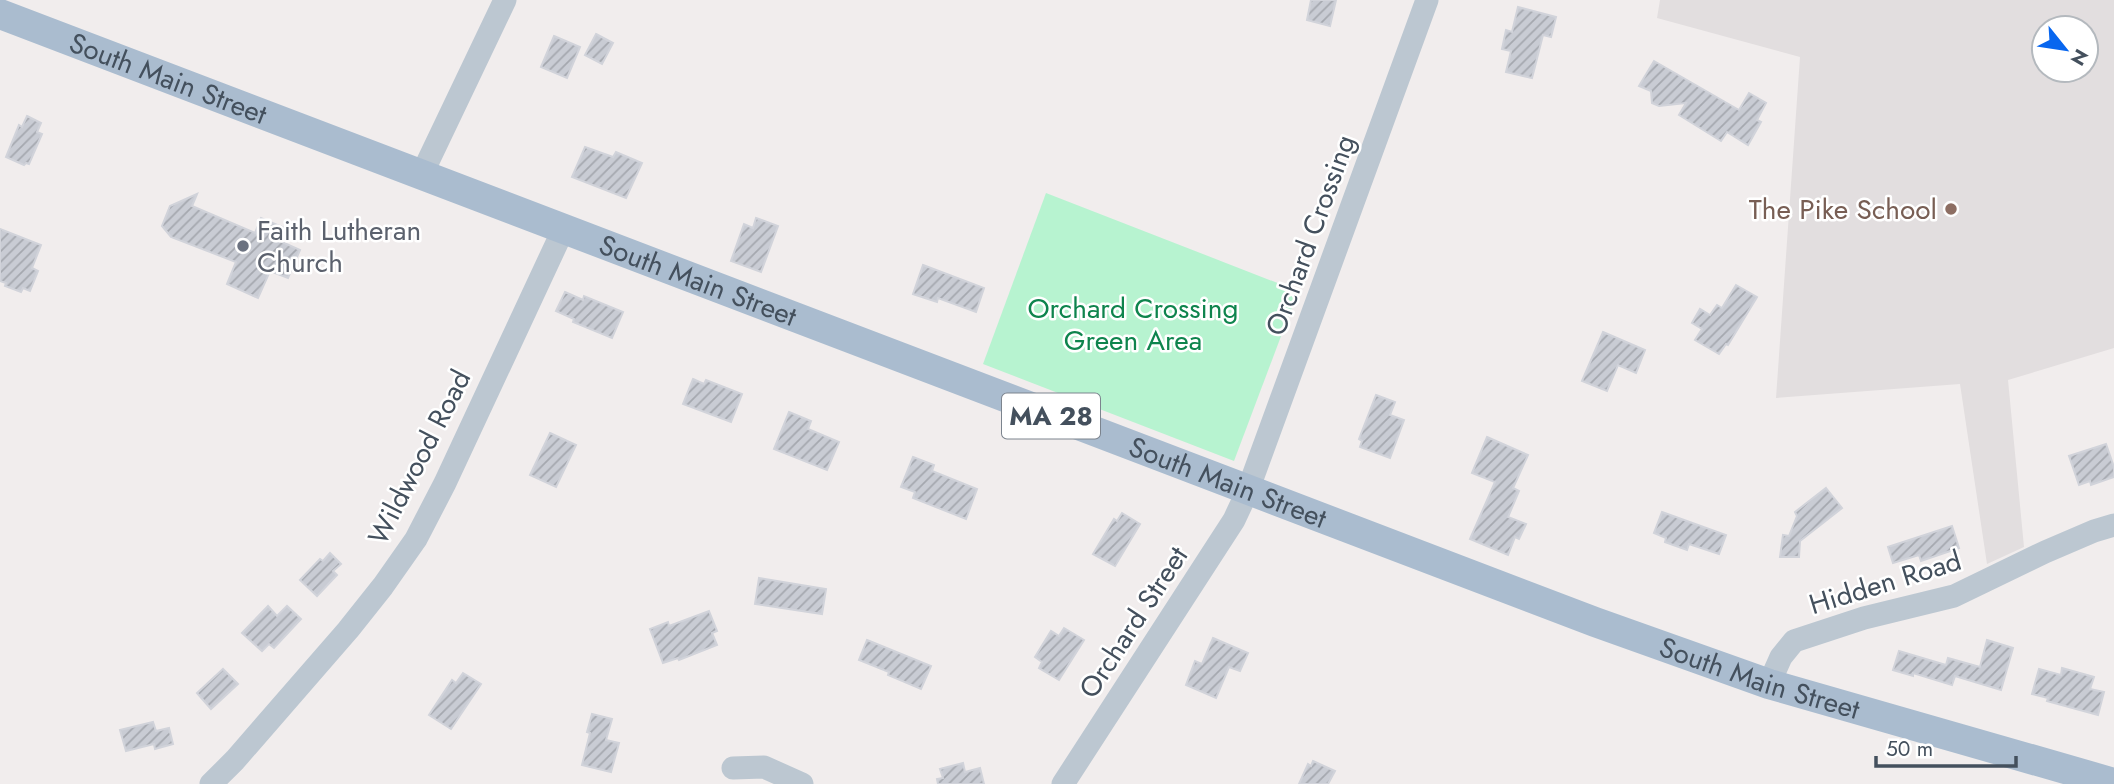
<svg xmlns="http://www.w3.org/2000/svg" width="2114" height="784" font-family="Jost,sans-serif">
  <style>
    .education { fill: #e2dedf; fill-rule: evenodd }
    .green { fill: #b7f3d0 }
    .building { fill: url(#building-hatch); stroke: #d1d3da; stroke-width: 2 }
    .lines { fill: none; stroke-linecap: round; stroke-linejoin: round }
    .minor { stroke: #bcc7d1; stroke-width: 23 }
    .major { stroke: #aabccf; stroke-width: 30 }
    .education-dot { fill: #8d6e63; stroke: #fff; stroke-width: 2.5 }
    .worship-dot { fill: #6b7280; stroke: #fff; stroke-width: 2.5 }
    .labels { text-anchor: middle; stroke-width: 5; stroke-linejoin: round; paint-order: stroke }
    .shield { fill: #fff; stroke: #7c848e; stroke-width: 2 }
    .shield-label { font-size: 26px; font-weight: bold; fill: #44505d }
    .street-label { font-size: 28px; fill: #44505d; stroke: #fff }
    .education-label { font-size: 28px; fill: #785e54; stroke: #fff; text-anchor: end }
    .worship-label { font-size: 28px; fill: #5b616d; stroke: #fff; text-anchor: start }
    .park-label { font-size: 28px; fill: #0e844d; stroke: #fff }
  </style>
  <defs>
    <pattern id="building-hatch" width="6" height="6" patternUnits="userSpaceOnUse" patternTransform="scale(1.75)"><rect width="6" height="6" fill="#c9ccd4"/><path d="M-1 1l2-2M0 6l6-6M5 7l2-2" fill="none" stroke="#a5a8af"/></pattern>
  </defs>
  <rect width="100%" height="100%" fill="#f1eded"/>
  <!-- education -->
  <path class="education" d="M1660,0H2114V348L2008,380L2024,547L1987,564L1960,384L1776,398L1800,57L1657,18ZM2044,28H2086V70H2044Z"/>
  <!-- green -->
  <polygon class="green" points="1046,193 1298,291 1234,461 983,364"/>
  <!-- building -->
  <g class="building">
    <polygon points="1311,0 1336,0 1330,26 1307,20"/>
    <polygon points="1518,7 1556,17 1551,37 1543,35 1532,78 1506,72 1511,51 1502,49 1506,30 1512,32"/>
    <polygon points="596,34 613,43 602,64 585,55"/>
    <polygon points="554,36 580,47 567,78 541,67"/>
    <polygon points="1654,61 1739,110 1749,93 1766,103 1757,120 1761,122 1748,145 1727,132 1721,141 1679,115 1686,103 1659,106 1652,103 1651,91 1639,86"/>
    <polygon points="27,116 41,123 37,132 42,134 29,164 26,163 24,165 6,157 19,125 22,127"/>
    <polygon points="585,147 613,157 616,152 642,163 626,198 572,177"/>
    <polygon points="197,194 192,206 255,233 261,218 287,229 282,242 300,250 288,278 270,271 258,298 227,284 236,262 171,237 162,226 170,206"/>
    <polygon points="756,218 778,226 761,272 731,261 744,224 753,228"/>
    <polygon points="0,229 41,245 32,268 38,271 30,291 23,288 21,292 5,286 6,283 0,281"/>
    <polygon points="923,265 984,288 976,312 938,298 937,302 913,294"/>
    <polygon points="1736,285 1757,297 1728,345 1726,344 1719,354 1695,340 1702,329 1692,323 1700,309 1710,315 1717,305 1722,308"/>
    <polygon points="565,292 583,300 584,296 623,312 612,338 573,322 574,319 556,311"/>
    <polygon points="1603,332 1645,350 1636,373 1618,365 1607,391 1582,381"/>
    <polygon points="693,379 704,384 706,380 742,394 731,422 683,404"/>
    <polygon points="1376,395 1395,402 1390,415 1404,420 1390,458 1360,447 1362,441 1359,439"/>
    <polygon points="789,412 811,421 808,429 839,442 827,470 774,449"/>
    <polygon points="550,433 576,445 556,487 530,475"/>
    <polygon points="1487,437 1528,455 1513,488 1519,491 1508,517 1526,524 1519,539 1515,537 1508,555 1470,539 1495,482 1472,473"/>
    <polygon points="2106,444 2114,467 2114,477 2091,485 2090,481 2079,485 2069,456"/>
    <polygon points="913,457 934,465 932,471 977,489 966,519 913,498 915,492 901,487"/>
    <polygon points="1826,488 1842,508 1800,541 1799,557 1780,557 1783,535 1789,536 1797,516 1795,512"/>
    <polygon points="1662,512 1726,535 1719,554 1689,544 1687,550 1665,542 1666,538 1654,533"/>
    <polygon points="1122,513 1140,524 1115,566 1093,554 1114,519 1117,521"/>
    <polygon points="1952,526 1959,548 1921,561 1919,555 1893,563 1888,547"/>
    <polygon points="330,553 341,564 333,571 337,575 317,596 300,580 320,559 323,561"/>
    <polygon points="759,578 826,589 822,614 755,604"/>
    <polygon points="268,606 277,616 287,606 301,619 274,648 269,644 262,651 242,633"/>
    <polygon points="709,611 717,631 712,633 717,645 679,660 678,658 663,663 650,629 668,622 669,626"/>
    <polygon points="1064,628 1084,640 1059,680 1039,668 1042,662 1035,657 1051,631 1059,636"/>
    <polygon points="1213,638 1248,653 1240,671 1229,667 1216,698 1186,685 1195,661 1202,664"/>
    <polygon points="867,640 931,666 921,689 888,675 889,672 859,660"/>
    <polygon points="1987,640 2013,648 2001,690 1955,676 1952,685 1913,673 1913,676 1893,670 1899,651 1946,665 1948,658 1980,667"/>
    <polygon points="2062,668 2094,677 2090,689 2104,692 2098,715 2047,701 2048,698 2032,694 2039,669 2061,675"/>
    <polygon points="223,669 238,684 211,709 197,693"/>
    <polygon points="463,673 481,684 451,729 429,715 452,680 456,683"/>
    <polygon points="592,714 612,719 606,740 619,743 611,772 582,765 590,733 587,732"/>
    <polygon points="153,722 156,731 169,728 173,744 155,749 154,744 126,751 120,730"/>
    <polygon points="1313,761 1335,771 1328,784 1299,784 1308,764 1311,766"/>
    <polygon points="963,763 965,772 980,768 984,784 938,784 937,779 943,778 940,769"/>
  </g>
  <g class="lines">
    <!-- minor -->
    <g class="minor">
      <polyline points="421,176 505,0"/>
      <polyline points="1769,684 1781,657 1794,641 1864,618 1954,596 2045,552 2094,531 2114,525"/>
      <polyline points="733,768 764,767 802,784"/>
      <polyline points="211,784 235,760 348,630 383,586 416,539 445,483 563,230"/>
      <polyline points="1063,784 1234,520 1248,490 1427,0"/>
    </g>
    <!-- major -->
    <path class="major" id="s1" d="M0,14L1595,622L1769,684L2114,783"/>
  </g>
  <!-- markers -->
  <circle class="education-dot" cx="1951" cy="209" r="7"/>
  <circle class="worship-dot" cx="243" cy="246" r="7"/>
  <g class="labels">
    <!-- shield labels -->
    <rect class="shield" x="1002" y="393.5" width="98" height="45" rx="5"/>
    <g class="shield-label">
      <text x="1051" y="425">MA 28</text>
    </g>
    <!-- street labels -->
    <g class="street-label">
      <text dy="10" stroke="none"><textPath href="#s1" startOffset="180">South Main Street</textPath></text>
      <text transform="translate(1310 235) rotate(-70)" y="10">Orchard Crossing</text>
      <text dy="10" stroke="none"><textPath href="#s1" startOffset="747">South Main Street</textPath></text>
      <text transform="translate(419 457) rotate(-63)" y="10">Wildwood Road</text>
      <text dy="10" stroke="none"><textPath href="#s1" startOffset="1314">South Main Street</textPath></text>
      <text transform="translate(1885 582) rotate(-17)" y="10">Hidden Road</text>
      <text transform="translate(1133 622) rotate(-57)" y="10">Orchard Street</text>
      <text dy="10" stroke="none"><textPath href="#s1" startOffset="1881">South Main Street</textPath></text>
    </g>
    <!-- education labels -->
    <g class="education-label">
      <text x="1937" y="219">The Pike School</text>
    </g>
    <!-- worship labels -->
    <g class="worship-label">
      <text x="257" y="240">Faith Lutheran<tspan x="257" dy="32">Church</tspan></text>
    </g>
    <!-- park labels -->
    <g class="park-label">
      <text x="1133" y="318">Orchard Crossing<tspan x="1133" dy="32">Green Area</tspan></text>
    </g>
  </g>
  <!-- north arrow -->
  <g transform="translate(2065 49) rotate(120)"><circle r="33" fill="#ffffff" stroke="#b4b9be" stroke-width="2"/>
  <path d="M0-5L12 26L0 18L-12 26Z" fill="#0866ef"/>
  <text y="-10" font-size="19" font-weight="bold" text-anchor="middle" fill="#44505d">N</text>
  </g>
  <!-- scale -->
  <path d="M1876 756v10h140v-10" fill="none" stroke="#44505d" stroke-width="3.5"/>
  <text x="1886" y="756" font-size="21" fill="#44505d" stroke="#ffffff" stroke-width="5" paint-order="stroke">50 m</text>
</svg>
